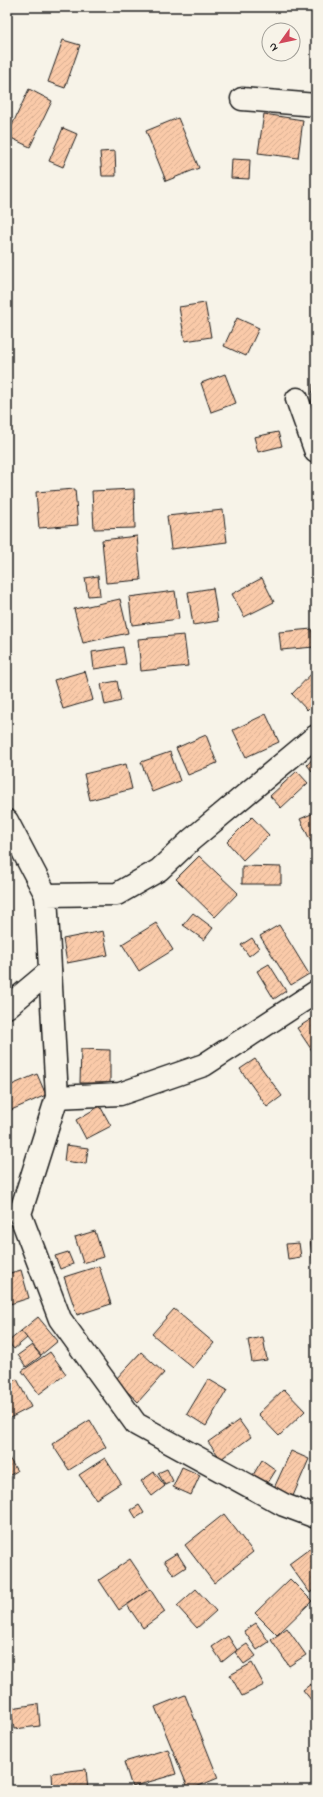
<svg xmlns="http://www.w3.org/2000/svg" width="323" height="1797" font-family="'Indie Flower',sans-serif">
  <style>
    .building { fill: url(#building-hatch); stroke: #1c1c1c }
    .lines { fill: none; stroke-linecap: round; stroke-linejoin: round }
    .street-casing { stroke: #1c1c1c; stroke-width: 25 }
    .street { stroke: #f7f3e8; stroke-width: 22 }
  </style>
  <defs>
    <pattern id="building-hatch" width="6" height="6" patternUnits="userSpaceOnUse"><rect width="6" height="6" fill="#facaa9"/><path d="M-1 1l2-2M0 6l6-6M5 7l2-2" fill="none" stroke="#d6ad91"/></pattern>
  </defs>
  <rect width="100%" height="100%" fill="#f7f3e8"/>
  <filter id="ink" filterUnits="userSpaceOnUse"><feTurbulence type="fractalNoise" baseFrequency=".025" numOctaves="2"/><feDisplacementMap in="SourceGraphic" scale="8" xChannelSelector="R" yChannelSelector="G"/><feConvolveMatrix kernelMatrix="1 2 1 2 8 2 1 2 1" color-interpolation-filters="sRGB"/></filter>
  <g filter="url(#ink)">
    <!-- building -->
    <g class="building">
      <polygon points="63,40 80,45 65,88 48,82"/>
      <polygon points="29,89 52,101 30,147 7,136"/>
      <polygon points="264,114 303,120 298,158 258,153"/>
      <polygon points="178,118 199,168 166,181 146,131"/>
      <polygon points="63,128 77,134 63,167 49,161"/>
      <polygon points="115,151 116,176 102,176 100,152"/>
      <polygon points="232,159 250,160 249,179 231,178"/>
      <polygon points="205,303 211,337 185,341 179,307"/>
      <polygon points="237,318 259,328 246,356 224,346"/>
      <polygon points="225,374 236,403 211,412 201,383"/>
      <polygon points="313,384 316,384 316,415 311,414"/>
      <polygon points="278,432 282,446 258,452 254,437"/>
      <polygon points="75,489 78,525 39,528 36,492"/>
      <polygon points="134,489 135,528 94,529 92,491"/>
      <polygon points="223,510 227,542 171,549 167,516"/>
      <polygon points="137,536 141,580 106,583 102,540"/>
      <polygon points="98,576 100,595 88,596 85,578"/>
      <polygon points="262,578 274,602 244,617 232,594"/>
      <polygon points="213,588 218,621 193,625 188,592"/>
      <polygon points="175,591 179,619 132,625 129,597"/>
      <polygon points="120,599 128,633 83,643 74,609"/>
      <polygon points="312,629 314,647 281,650 279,632"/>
      <polygon points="184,635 188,666 141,671 138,639"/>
      <polygon points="123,647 126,664 94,669 92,652"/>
      <polygon points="316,669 316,701 307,710 292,694"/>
      <polygon points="85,671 93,700 63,709 54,680"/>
      <polygon points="117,681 121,701 105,705 101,684"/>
      <polygon points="266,714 279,742 246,757 233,730"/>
      <polygon points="206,735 217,763 188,775 176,748"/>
      <polygon points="170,752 180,781 152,792 141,762"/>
      <polygon points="316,755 316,769 313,772 307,765"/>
      <polygon points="126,764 132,789 90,800 84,774"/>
      <polygon points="297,771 308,783 281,808 270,796"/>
      <polygon points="316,812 316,840 311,842 300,819"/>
      <polygon points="252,817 269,835 243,860 227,842"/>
      <polygon points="199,856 238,893 215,917 176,879"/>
      <polygon points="242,866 281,867 281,884 242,884"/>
      <polygon points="193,913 213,928 204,940 183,925"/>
      <polygon points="156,923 173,950 139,971 122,944"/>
      <polygon points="279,925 309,974 291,985 260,936"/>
      <polygon points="103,931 108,955 67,963 63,939"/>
      <polygon points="252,938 259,948 249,956 241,945"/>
      <polygon points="269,964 286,991 274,999 257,971"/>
      <polygon points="316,1016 316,1055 315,1055 297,1028"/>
      <polygon points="81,1049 110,1050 110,1083 80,1083"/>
      <polygon points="255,1059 282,1096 267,1107 240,1069"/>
      <polygon points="37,1074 46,1095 9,1111 7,1106 7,1087"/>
      <polygon points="100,1106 111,1126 86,1139 76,1120"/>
      <polygon points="66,1145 88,1148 86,1164 64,1161"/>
      <polygon points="95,1231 103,1257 83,1263 75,1237"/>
      <polygon points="316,1239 316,1270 314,1270 310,1240"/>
      <polygon points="299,1243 301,1257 288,1259 286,1244"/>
      <polygon points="68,1252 73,1264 60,1269 55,1256"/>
      <polygon points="99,1266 111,1304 77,1315 64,1277"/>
      <polygon points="21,1270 29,1298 7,1305 7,1274"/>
      <polygon points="174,1309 214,1343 193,1368 152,1334"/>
      <polygon points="38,1317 58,1341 41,1355 21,1331"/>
      <polygon points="21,1331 27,1338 14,1349 8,1342"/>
      <polygon points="263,1337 267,1360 252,1362 248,1340"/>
      <polygon points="32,1345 41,1356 26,1367 18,1355"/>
      <polygon points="50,1352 66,1374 39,1394 22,1371"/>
      <polygon points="141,1352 164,1373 138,1402 115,1380"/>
      <polygon points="17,1379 31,1407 10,1418 7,1411 7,1384"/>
      <polygon points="208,1379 227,1390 206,1426 187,1414"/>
      <polygon points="284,1389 305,1411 279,1436 258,1414"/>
      <polygon points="90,1420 106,1447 69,1470 52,1444"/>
      <polygon points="239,1420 251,1437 221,1459 208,1442"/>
      <polygon points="291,1451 309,1459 293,1496 274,1488"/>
      <polygon points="7,1455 17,1471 7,1477"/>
      <polygon points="105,1458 121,1483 96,1499 79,1475"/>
      <polygon points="262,1460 276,1470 264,1489 250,1480"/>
      <polygon points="182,1467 200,1475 191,1495 173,1487"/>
      <polygon points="167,1469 173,1481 165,1485 158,1473"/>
      <polygon points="154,1472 165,1486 152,1496 141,1481"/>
      <polygon points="139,1505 144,1513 136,1518 131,1510"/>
      <polygon points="224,1514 253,1552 214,1583 185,1545"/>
      <polygon points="316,1544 316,1588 310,1593 289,1564"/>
      <polygon points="177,1553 186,1567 174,1575 164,1561"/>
      <polygon points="130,1559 150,1589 119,1610 99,1580"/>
      <polygon points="290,1579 312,1601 277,1635 255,1613"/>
      <polygon points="150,1589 165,1612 143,1628 127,1605"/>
      <polygon points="196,1589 216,1611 197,1628 177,1606"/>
      <polygon points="256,1623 269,1642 257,1650 244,1631"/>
      <polygon points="287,1628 306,1655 289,1666 271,1640"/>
      <polygon points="228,1636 237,1650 222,1662 212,1647"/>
      <polygon points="247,1644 256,1656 244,1664 235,1652"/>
      <polygon points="252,1663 264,1685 242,1696 230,1675"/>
      <polygon points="316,1680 316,1706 303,1690"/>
      <polygon points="185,1695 218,1778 189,1790 155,1707"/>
      <polygon points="38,1704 40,1726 14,1729 11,1708"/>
      <polygon points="168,1749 176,1774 132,1787 124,1762"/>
      <polygon points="86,1769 88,1790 53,1790 52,1773"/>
    </g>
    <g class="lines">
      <defs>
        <g id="street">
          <polyline points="242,99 316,105"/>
          <polyline points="297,399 316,452"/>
          <polyline points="316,736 191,840 159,870 117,894 46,895 57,1097 20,1214 60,1319 136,1424 284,1505 316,1517"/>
          <polyline points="7,821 46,895"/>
          <polyline points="7,1007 50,971"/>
          <polyline points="57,1097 120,1094 204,1065 316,992"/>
        </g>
      </defs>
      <!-- street casing -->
      <use href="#street" class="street-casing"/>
      <!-- street -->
      <use href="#street" class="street"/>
    </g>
  </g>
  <!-- margin -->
  <rect width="323" height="1797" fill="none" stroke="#f7f3e8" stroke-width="24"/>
  <rect x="12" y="12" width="299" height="1773" fill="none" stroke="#1c1c1c" stroke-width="1.5" filter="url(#ink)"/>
  <!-- north arrow -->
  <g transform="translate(281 42) rotate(237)"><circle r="19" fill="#f7f3e8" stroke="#9f9d96"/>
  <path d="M0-3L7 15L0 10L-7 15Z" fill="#d1495b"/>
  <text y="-6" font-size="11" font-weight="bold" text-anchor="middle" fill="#1c1c1c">N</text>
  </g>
</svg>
